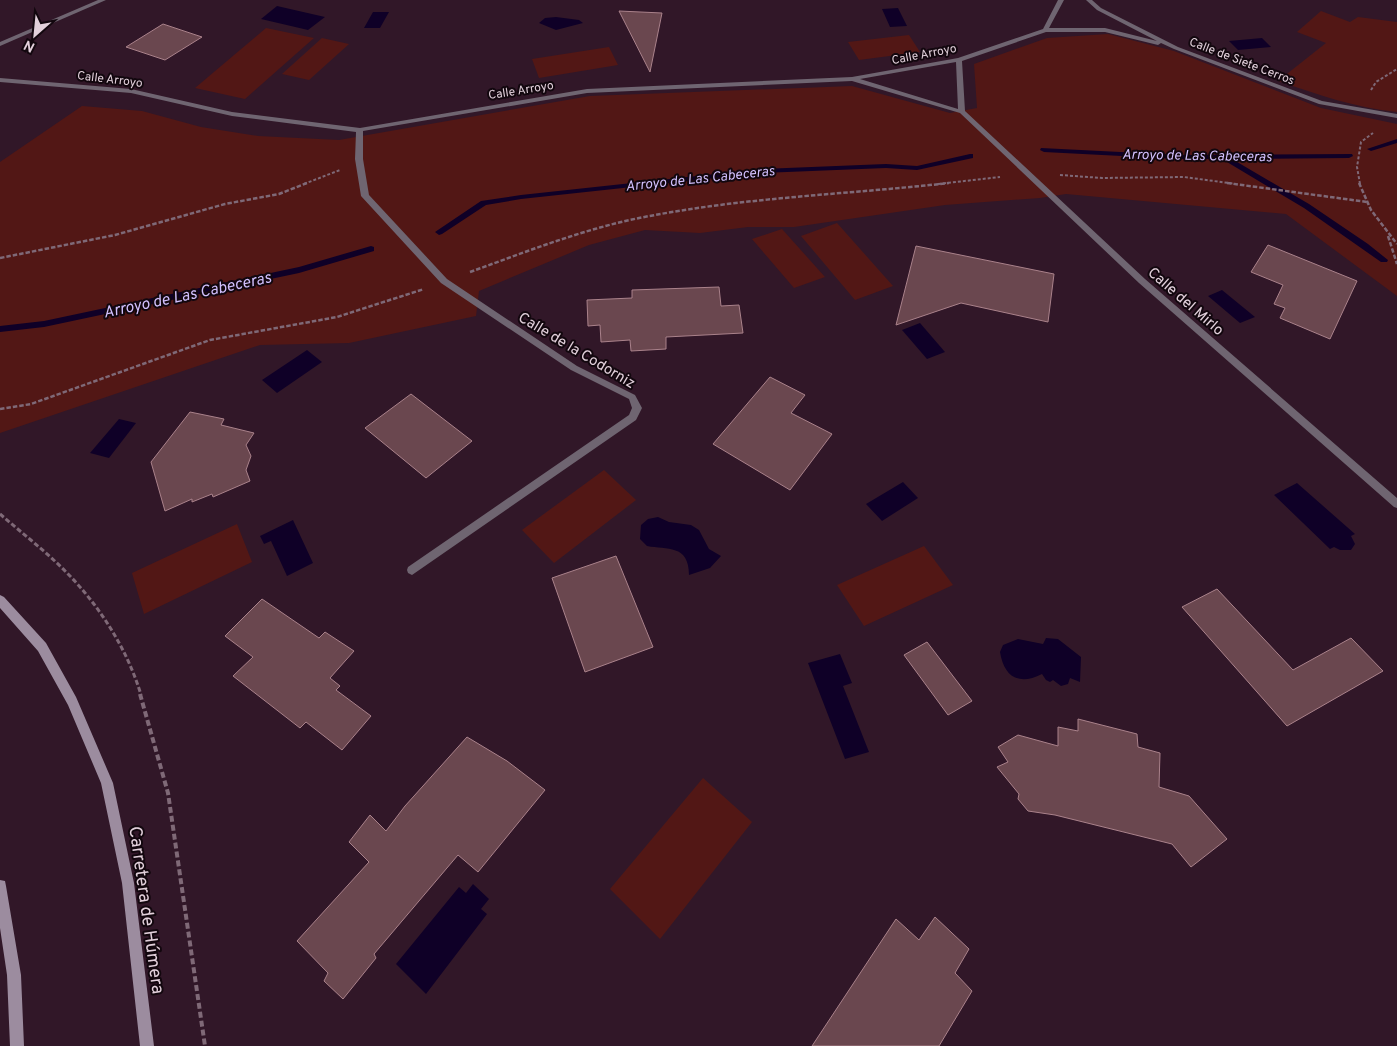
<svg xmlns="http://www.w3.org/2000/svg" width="1397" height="1046" font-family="Overpass,sans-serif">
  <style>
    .green { fill: #521715 }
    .water { fill: #0f0027 }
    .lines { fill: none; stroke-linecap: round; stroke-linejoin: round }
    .stream { fill: #0f0027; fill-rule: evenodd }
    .building { fill: #6a474f; stroke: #aa828b }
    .path-far3 { stroke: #7f6977; stroke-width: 2; stroke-dasharray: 3 2; stroke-linecap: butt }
    .path-far2 { stroke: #7f6977; stroke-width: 2.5; stroke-dasharray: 4.5 2; stroke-linecap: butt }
    .path-far1 { stroke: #7f6977; stroke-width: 3; stroke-dasharray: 5 2.5; stroke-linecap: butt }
    .path { stroke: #7f6977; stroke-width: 4; stroke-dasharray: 6 3; stroke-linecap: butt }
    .street { fill: #6f6571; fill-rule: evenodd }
    .secondary { fill: #9c8c9f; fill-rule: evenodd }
    .labels { text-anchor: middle; stroke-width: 4; stroke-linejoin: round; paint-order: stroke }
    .far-street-label { font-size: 12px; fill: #e2d0db; stroke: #12070e }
    .far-water-label { font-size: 14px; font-style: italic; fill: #d1bffc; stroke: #12070e }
    .street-label { font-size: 15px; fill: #e2d0db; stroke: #12070e }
    .water-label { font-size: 16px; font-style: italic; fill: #d1bffc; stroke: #12070e }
    .near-street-label { font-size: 18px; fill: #e2d0db; stroke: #12070e }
  </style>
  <rect width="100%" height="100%" fill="#311728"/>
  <!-- green -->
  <g class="green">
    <path d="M1321,11L1350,22L1358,17L1397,22V112C1355,108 1317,94 1278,81L1326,43L1297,32Z"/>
    <polygon points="266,28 314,38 245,99 195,88"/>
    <polygon points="1108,34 1174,51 1321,108 1397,124 1397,296 1286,214 1066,194 1040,198 945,205 794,227 748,227 700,233 645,230 589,245 479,291 476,316 349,343 260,345 0,433 0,162 82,106 142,111 201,127 258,136 339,140 590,96 852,86 950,113 977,108 974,64 1047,38"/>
    <polygon points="909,35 920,52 859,60 848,42"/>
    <polygon points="322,38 349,44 309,80 282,74"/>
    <polygon points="609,47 618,65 539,78 532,59"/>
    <polygon points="837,223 893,286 855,300 801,236"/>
    <polygon points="782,229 825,277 794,288 752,239"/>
    <polygon points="604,470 636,500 554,563 522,530"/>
    <polygon points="237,524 252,562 144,614 132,573"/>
    <polygon points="924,546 953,585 864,626 837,585"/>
    <polygon points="703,778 752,822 660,939 610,889"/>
  </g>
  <!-- water -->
  <g class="water">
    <polygon points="277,6 325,17 308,30 261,19"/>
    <polygon points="898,8 907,26 890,27 882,9"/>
    <polygon points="373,12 389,12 380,28 364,28"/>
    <polygon points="556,17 579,20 583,23 556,30 539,23 545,18"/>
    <polygon points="1262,38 1271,47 1238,50 1229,41"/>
    <polygon points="1222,290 1255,317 1240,323 1208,296"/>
    <polygon points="920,323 945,352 927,359 902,330"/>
    <polygon points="307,350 322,362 277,393 262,380"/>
    <polygon points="119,419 136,423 109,458 90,453"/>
    <polygon points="903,482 918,498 882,521 866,504"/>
    <polygon points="1297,483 1355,534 1351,536 1355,544 1351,550 1340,550 1334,547 1330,549 1274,495"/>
    <path d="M658,517L669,522L691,525L699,530L709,549L721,556L710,568L689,575C689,544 667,550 647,546L640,539L641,525L648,519Z"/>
    <polygon points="293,520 313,563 287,576 271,541 264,544 260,536"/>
    <path d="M1046,638L1058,639L1081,657L1080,682L1070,678L1068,684L1061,686L1053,680L1050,682L1046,680L1042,674C1019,686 1004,677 1000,652L1003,645L1018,639L1043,644Z"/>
    <polygon points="840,654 852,683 843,686 869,752 845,759 808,663"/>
    <polygon points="473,884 489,899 481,909 487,914 426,994 396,964 459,887 466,893"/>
  </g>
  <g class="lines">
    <!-- stream -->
    <g class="stream">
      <polygon points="1397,139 1397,143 1371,151 1367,149"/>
      <polygon points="1041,148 1180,155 1352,154 1353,156 1349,158 1232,159 1309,204 1368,244 1388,260 1387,262 1381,262 1304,208 1222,159 1180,159 1044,152 1040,150"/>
      <polygon points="970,154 973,154 973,158 917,170 886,168 762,173 521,199 486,205 442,234 439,235 435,232 481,201 521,195 762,169 886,164 917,166"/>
      <polygon points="371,246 374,247 374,251 299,273 44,327 0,332 0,326 44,321 299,267"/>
    </g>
  </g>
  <!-- building -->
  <g class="building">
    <polygon points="619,11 662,13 650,72"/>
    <polygon points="163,24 202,37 165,60 126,47"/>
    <polygon points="1268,245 1357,281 1330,339 1280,318 1285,308 1274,304 1283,285 1251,272"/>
    <polygon points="916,246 1054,274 1048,322 961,303 896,325"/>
    <polygon points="719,287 721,306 739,305 743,333 666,337 666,349 631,351 630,340 601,342 600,325 588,326 587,300 632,298 632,290"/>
    <polygon points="770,377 805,395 791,413 832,434 790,490 713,444"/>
    <polygon points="411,394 472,441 426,478 365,428"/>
    <polygon points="190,412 224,419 221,425 254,433 246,445 251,456 246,470 250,481 213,497 212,494 192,502 192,499 165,511 151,462"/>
    <polygon points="616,556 653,647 585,672 552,578"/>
    <polygon points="1217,589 1293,670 1351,638 1383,671 1287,726 1182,607"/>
    <polygon points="262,599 319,638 325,632 354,651 330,678 340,686 336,690 371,716 342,750 306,722 300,728 233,676 253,657 225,636"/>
    <polygon points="927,642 972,701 948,715 904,655"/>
    <polygon points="1078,719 1137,734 1138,747 1160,753 1159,787 1189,796 1227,839 1191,867 1172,844 1055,815 1028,811 1018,799 1019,794 997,767 1008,762 998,747 1018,735 1058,746 1058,727 1078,731"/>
    <polygon points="467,737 507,761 545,790 478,872 458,855 374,954 376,958 343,999 324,981 328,973 297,941 369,862 349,842 370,815 386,831 405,806"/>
    <polygon points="935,917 969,949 955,973 972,991 939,1046 812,1046 896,919 919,940"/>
  </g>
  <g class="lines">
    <!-- path-far3 -->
    <g class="path-far3">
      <polyline points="1371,90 1376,82 1397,69"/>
      <polyline points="1060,175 1102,178 1184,177 1236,184"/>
      <polyline points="304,184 340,170"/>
      <polyline points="938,184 1000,177"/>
      <polyline points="1360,184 1357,167 1361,142 1373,133"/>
    </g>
    <!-- path-far2 -->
    <g class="path-far2">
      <polyline points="1227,183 1367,202"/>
      <polyline points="1359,183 1371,210 1397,244"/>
      <polyline points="1388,236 1397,264"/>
      <polyline points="0,258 115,235 225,204 279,194 307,183"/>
      <path d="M470,272C531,250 591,226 655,215C752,197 851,194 949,183"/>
      <polyline points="0,409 31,404 210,340 337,317 424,289"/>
    </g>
    <!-- path-far1 -->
    <path class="path-far1" d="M0,514C23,534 48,553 69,575C101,608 128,651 141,695"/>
    <!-- path -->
    <polyline class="path" points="140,694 168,793 205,1046"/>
    <!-- street -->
    <g class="street">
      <polygon points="98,0 106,0 0,46 0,42"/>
      <path d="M1058,0H1064L1049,28H1105L1157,41L1097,10L1086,0H1092L1101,8L1178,47L1322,101L1397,114V118L1319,104L1174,49L1161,43L1158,45L1105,32H1046L962,61L965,111L1145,279L1397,498V508L1394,507L1139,283L960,113L852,81L587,93L363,131V159L369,195L447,279L577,366L635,395L642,408L636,420L412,575L408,573L407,570L408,567L629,415L632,408L629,399L571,370L441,283L361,196L355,159L356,132L232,116L131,93L0,82V78L131,89L232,112L360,128L587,89L852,77L958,58L1043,29ZM956,62L958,109L860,79Z"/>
    </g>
    <!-- secondary -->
    <g class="secondary">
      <polygon points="0,595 4,597 46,643 76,697 113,783 134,883 154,1046 140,1046 122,883 101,783 68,705 38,651 0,608"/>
      <polygon points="0,880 5,881 6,886 21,975 24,1046 10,1046 7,975 0,928"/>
    </g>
  </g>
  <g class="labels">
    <!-- far-street labels -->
    <g class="far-street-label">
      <text transform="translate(924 54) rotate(-11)" y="4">Calle Arroyo</text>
      <text transform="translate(1242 61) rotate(21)" y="4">Calle de Siete Cerros</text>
      <text transform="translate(110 79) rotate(7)" y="4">Calle Arroyo</text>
      <text transform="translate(521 90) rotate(-9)" y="4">Calle Arroyo</text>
    </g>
    <!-- far-water labels -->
    <g class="far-water-label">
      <text transform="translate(1197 155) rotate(1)" y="5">Arroyo de Las Cabeceras</text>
      <text transform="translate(700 178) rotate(-6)" y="5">Arroyo de Las Cabeceras</text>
    </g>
    <!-- street labels -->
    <g class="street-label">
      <text transform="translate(1186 301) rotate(41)" y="5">Calle del Mirlo</text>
      <text transform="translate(577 350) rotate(31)" y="5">Calle de la Codorniz</text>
    </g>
    <!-- water labels -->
    <g class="water-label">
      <text transform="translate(187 294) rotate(-12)" y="6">Arroyo de Las Cabeceras</text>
    </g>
    <!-- near-street labels -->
    <g class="near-street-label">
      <text transform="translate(147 910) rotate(82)" y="6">Carretera de Húmera</text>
    </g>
  </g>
  <!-- north arrow -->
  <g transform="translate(35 35) rotate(207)" stroke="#12070e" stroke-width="4" paint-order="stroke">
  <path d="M0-4L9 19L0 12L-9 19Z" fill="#e2d0db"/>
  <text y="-8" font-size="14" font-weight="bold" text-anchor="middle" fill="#e2d0db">N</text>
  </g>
</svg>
